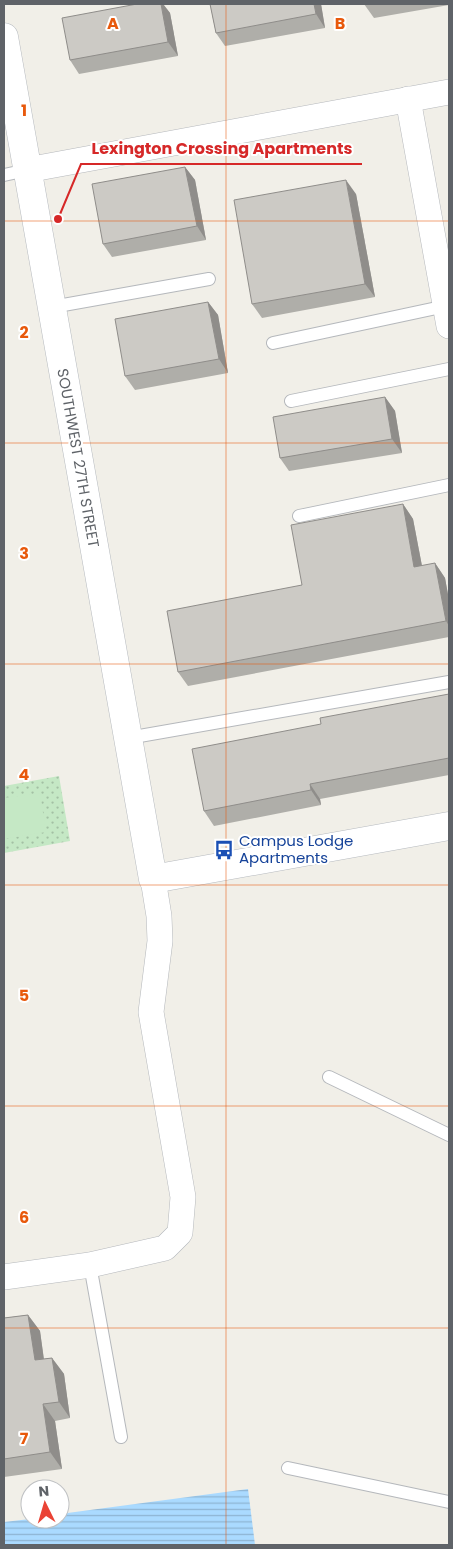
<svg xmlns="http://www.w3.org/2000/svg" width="453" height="1549" font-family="Poppins,sans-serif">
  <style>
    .grass { fill: url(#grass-dots) }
    .garden { fill: #c5e8c5 }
    .water { fill: url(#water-rules) }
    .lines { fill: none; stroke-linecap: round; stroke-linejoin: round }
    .lane-casing { stroke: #b5b8bc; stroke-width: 14 }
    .street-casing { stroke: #b5b8bc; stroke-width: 26 }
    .secondary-casing { stroke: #b6babf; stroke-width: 29 }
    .lane { stroke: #fff; stroke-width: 12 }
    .street { stroke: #fff; stroke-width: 25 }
    .secondary { stroke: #fff; stroke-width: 28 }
    .wall { fill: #afaea9 }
    .shaded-wall { fill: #8f8d8a }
    .building { fill: #cccac5; stroke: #8f8d8a }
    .grid { fill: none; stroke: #e8590c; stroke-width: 1; stroke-opacity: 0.55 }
    .labels { text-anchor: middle; stroke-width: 4; stroke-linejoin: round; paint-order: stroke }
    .street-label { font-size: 15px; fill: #5f6368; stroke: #fff }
    .transit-label { font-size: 15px; fill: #164399; stroke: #fff; text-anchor: start }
    .grid-label { font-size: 16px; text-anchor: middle; font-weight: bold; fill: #e8590c; stroke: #fff; stroke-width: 4; stroke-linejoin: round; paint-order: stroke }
    .leader { fill: none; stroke: #d62828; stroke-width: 2 }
    .callout-dot { fill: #d62828; stroke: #fff; stroke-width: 2 }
    .callout-label { font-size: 16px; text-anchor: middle; font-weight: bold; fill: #d62828; stroke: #fff; stroke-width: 4; stroke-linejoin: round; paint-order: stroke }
  </style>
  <defs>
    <pattern id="grass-dots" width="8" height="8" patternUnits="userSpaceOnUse" patternTransform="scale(1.25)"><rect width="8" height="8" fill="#c5e8c5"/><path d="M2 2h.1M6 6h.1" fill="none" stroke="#a3c0a4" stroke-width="1.8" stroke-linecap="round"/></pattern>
    <pattern id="water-rules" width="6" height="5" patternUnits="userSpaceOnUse" patternTransform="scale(1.25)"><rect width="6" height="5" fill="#aadaff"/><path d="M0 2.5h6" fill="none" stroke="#8eb4d2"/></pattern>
  </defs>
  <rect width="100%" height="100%" fill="#f1efe8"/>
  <!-- grass -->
  <polygon class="grass" points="59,776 70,841 4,853 4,786"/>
  <!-- garden -->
  <polygon class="garden" points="40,793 46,832 4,839 4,798"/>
  <!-- water -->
  <polygon class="water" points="248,1489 255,1545 4,1545 4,1522 30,1519 60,1519 60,1514"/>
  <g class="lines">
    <defs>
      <g id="lane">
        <polyline points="4,175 27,170"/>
        <polyline points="52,307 209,279"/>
        <polyline points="273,343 446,306"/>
        <polyline points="291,401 449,369"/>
        <polyline points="299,516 449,485"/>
        <polyline points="128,738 449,682"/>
        <polyline points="329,1077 449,1135"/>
        <polyline points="90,1265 121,1437"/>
        <polyline points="288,1468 449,1502"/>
      </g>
      <g id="street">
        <polyline points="408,99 449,326"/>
        <polyline points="27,170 449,92"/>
        <polyline points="4,1277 90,1265 165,1248 180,1233 183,1197 151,1012 160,941 159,916 153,879"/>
      </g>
      <polyline id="secondary" points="4,37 153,879 449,826"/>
    </defs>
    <!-- lane casing -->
    <use href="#lane" class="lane-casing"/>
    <!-- street casing -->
    <use href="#street" class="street-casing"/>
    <!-- secondary casing -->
    <use href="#secondary" class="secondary-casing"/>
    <!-- lane -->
    <use href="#lane" class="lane"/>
    <!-- street -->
    <use href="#street" class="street"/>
    <!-- secondary -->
    <use href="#secondary" class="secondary"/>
  </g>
  <!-- wall -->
  <g class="wall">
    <polygon points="137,4 163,4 170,13 178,56 79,74 70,60"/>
    <polygon points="210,4 321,4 325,28 225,46 216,33"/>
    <polygon points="364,4 449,4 449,5 374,18"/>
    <polygon points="185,167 195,180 206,240 112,257 103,244"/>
    <polygon points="356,194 375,297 262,318 252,304"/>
    <polygon points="208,302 218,315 228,373 135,390 125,376"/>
    <polygon points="385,397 395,411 402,453 289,471 280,458"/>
    <polygon points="403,504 413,519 422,566 435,563 445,578 449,600 449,637 188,686 178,672 302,585"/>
    <polygon points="449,694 449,775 320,799 321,805 214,826 204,811 321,724"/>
    <polygon points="28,1315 40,1331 44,1359 52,1358 64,1374 70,1418 55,1421 62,1469 4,1477 4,1318"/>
  </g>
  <!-- shaded-wall -->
  <g class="shaded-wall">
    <polygon points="161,4 163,4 170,13 178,56 168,42"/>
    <polygon points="314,4 321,4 325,28 316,14"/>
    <polygon points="185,167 195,180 206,240 197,226"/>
    <polygon points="346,180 356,194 375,297 365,284"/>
    <polygon points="208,302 218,315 228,373 219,359"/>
    <polygon points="385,397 395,411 402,453 392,439"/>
    <polygon points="403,504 413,519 425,582 414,567"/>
    <polygon points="435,563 445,578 449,600 449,626 446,621"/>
    <polygon points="310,784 320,799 321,805 311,790"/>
    <polygon points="28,1315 40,1331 46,1376 35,1360"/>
    <polygon points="52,1358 64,1374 70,1418 59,1402"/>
    <polygon points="43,1404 55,1421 62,1469 50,1452"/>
  </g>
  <!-- building -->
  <g class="building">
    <polygon points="137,4 161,4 168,42 70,60 62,18"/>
    <polygon points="210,4 314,4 316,14 216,33"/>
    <polygon points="185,167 197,226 103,244 92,184"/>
    <polygon points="346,180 365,284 252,304 234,200"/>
    <polygon points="208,302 219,359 125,376 115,319"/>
    <polygon points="385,397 392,439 280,458 273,417"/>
    <polygon points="403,504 414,567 435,563 446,621 178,672 167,611 302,585 291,525"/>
    <polygon points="449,694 449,758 310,784 311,790 204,811 192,749 321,724 320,718"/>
    <polygon points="28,1315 35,1360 52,1358 59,1402 43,1404 50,1452 4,1459 4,1318"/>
  </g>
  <!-- grid -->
  <path class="grid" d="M226,4V1545M4,221H449M4,443H449M4,664H449M4,885H449M4,1106H449M4,1328H449"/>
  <!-- icons -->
  <defs>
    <symbol id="bus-bare" viewBox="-9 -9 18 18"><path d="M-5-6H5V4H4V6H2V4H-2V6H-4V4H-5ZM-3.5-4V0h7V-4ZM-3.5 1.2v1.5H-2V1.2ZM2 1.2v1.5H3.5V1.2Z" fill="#1a4fb4" stroke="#fff" stroke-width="2.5" paint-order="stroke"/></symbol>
  </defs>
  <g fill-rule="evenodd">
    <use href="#bus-bare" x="210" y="836" width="28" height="28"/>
  </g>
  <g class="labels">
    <!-- street labels -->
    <g class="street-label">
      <text transform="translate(78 458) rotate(80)" y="5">SOUTHWEST 27TH STREET</text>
    </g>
    <!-- transit labels -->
    <g class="transit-label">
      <text x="239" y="846">Campus Lodge<tspan x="239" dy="17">Apartments</tspan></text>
    </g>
  </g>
  <g class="grid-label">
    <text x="113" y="29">A</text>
    <text x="340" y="29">B</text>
    <text x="24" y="116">1</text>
    <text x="24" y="338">2</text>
    <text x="24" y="559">3</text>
    <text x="24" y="780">4</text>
    <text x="24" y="1001">5</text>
    <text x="24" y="1223">6</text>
    <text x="24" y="1444">7</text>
  </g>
  <!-- callouts -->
  <path class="leader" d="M58 219L81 164H362"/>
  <circle class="callout-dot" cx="58" cy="219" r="5"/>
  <g class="callout-label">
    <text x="222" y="154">Lexington Crossing Apartments</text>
  </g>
  <!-- border -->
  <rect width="453" height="1549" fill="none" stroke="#5f6368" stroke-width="10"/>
  <!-- north arrow -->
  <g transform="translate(45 1504) rotate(355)"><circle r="24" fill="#ffffff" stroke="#bfc1c3"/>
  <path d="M0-4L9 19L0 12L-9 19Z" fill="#ea4335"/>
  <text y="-8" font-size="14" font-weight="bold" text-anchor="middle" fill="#5f6368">N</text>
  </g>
</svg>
